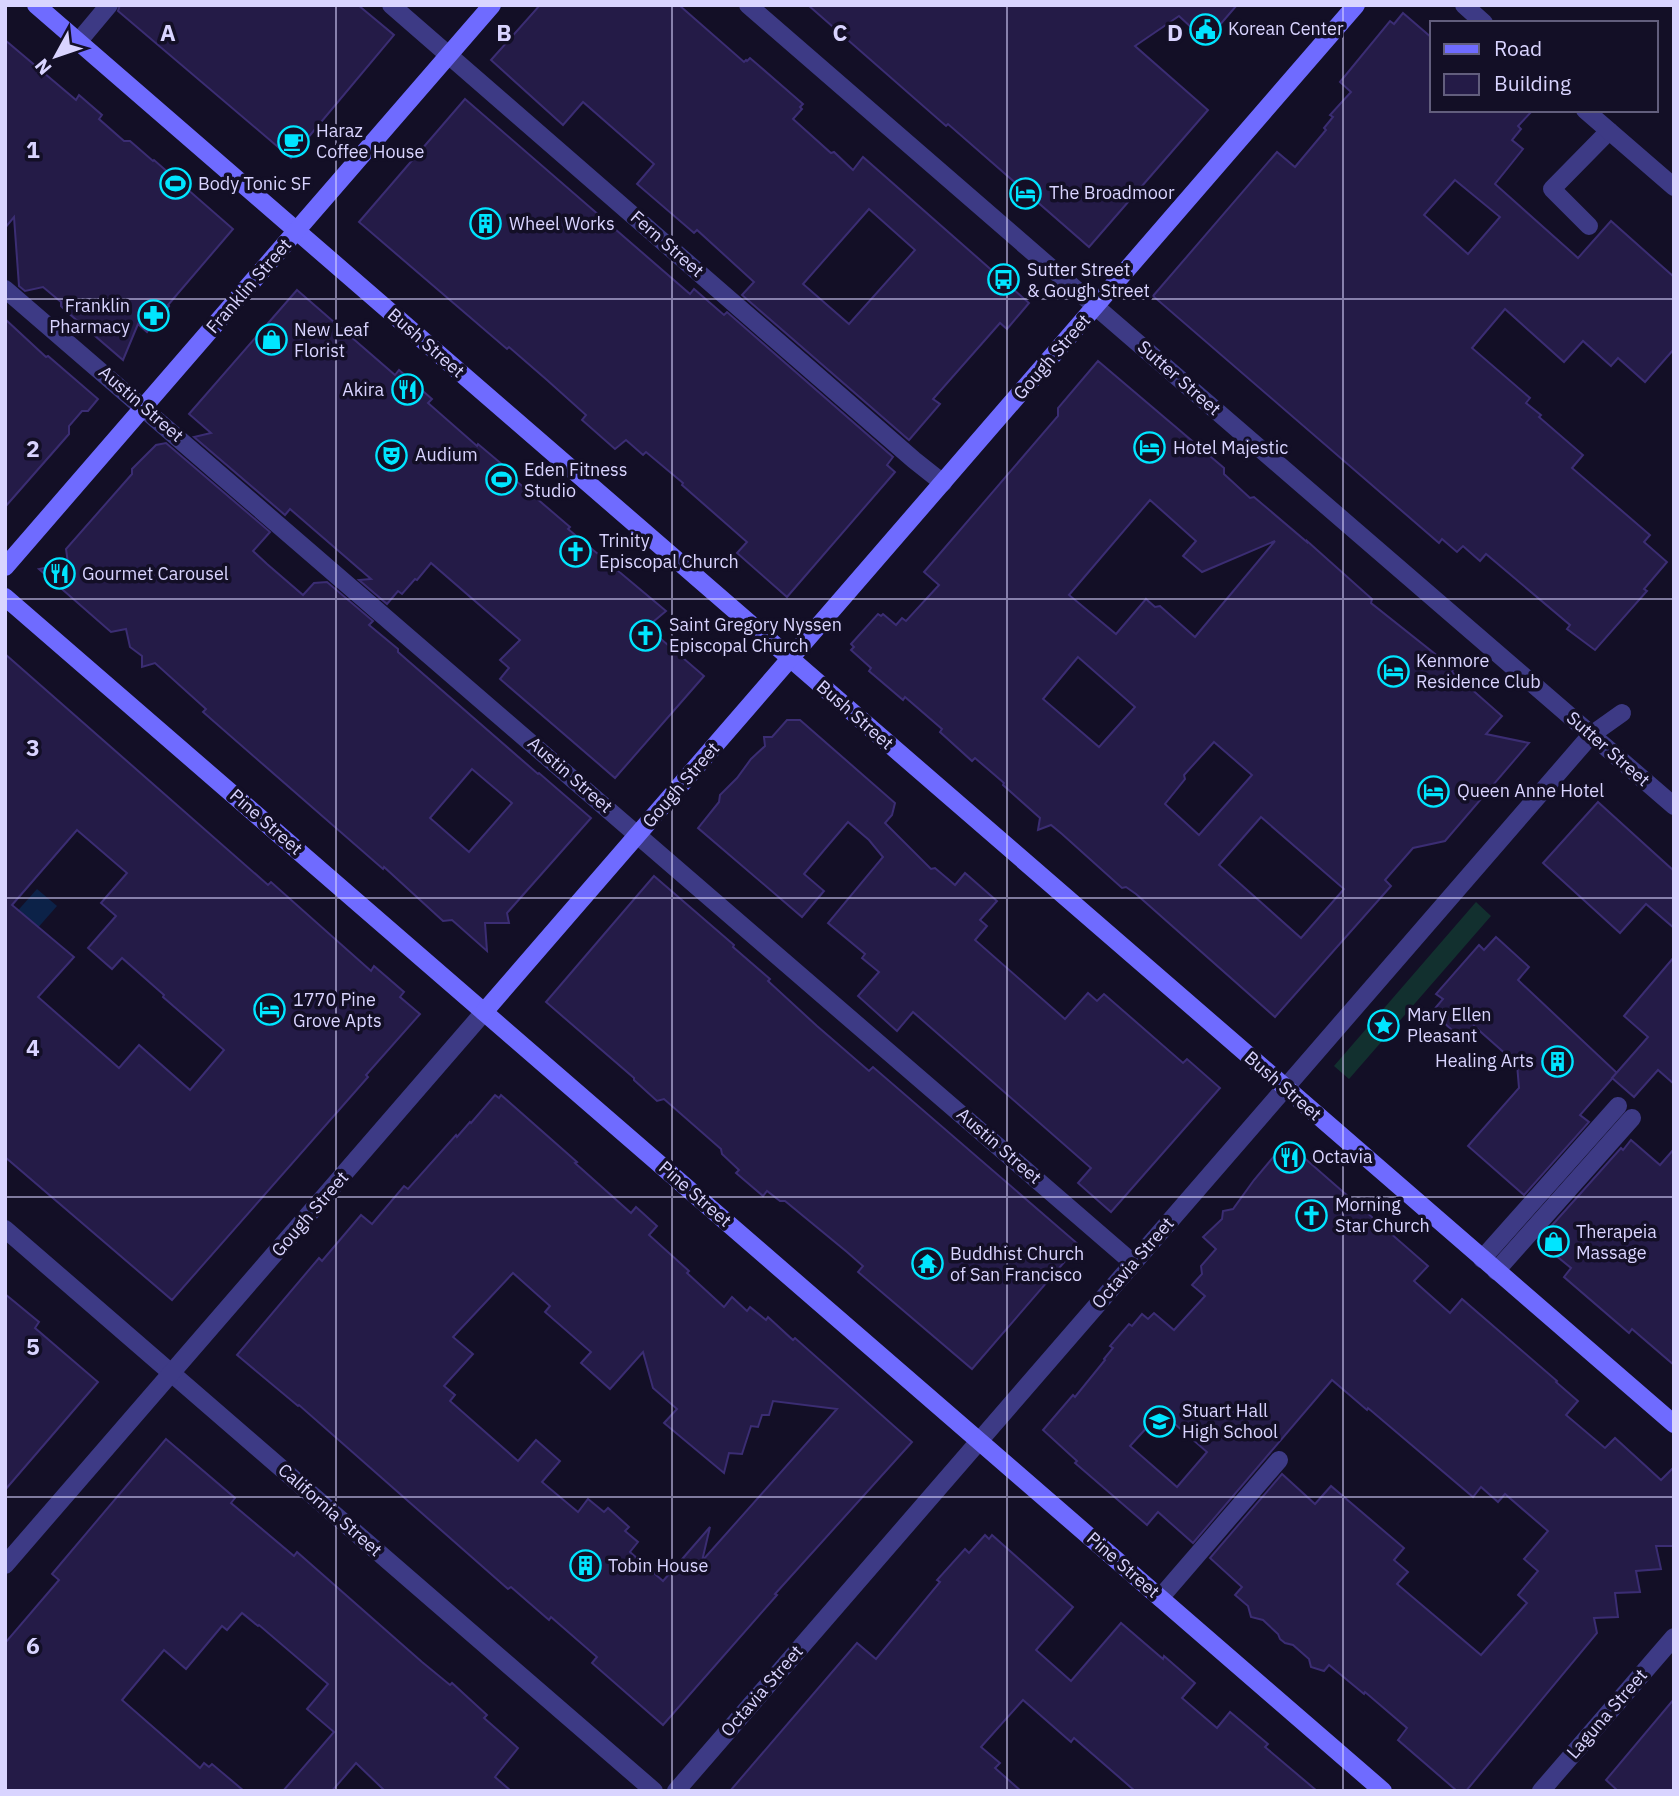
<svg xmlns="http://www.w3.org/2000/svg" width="1679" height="1796" font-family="'IBM Plex Sans',sans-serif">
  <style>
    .green { fill: #12302f }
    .water { fill: #0c2248 }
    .building { fill: #241b47; stroke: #3b2d73; stroke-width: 2; fill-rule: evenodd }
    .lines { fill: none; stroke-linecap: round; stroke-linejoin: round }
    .service { stroke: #3d3a85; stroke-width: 18 }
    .minor { stroke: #3d3a85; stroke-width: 18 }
    .tertiary { stroke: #3d3a85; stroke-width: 18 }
    .secondary { stroke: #6f6bff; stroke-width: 18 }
    .grid { fill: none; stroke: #d9d4ff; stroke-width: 2; stroke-opacity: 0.55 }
    .labels { text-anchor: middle; stroke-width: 7; stroke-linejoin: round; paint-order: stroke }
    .poi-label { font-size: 18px; fill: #d9d4ff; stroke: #130f26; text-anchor: start }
    .street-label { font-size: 18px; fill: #d9d4ff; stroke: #130f26 }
    .grid-label { font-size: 23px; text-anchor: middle; font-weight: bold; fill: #d9d4ff; stroke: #130f26; stroke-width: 7; stroke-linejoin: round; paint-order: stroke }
  </style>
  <rect width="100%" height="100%" fill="#130f26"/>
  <!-- green -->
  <polygon class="green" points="1476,902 1491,916 1349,1079 1334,1066"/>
  <!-- water -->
  <polygon class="water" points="37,889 57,906 21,947 5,925"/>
  <!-- building -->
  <g class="building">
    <polygon points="120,5 358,5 394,35 291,158 118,11"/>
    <path d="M540,5H679L744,62L746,60L747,61L750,58L803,104L800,107L802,109L793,119L831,153L834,152L853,170L863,157L1029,303L1007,329L1000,323L933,399L940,404L909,440L742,295L754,282L697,230L694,233L637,184L654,164L583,102L563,125L491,60ZM869,209L915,250L849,324L803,284Z"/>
    <polygon points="808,5 1237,5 1206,41 1179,16 1135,46 1208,110 1089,247 948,124 946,126"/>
    <path d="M1403,13L1432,38V110H1533L1518,126L1521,129L1512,140L1523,149L1495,184L1578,258L1611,221L1674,277V349L1645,382L1618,358L1611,366L1583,341L1564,362L1505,309L1472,348L1530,398L1526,403L1541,415L1539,417L1583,455L1572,468L1650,535L1644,542L1667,562L1644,589L1647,591L1595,650L1567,629L1570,625L1486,554L1480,561L1463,546L1457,552L1442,539L1439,543L1153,296L1277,152L1295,167L1326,130L1324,128L1333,117L1330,115L1351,92L1340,82L1390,21L1394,24ZM1455,180L1500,217L1468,254L1424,215Z"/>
    <polygon points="5,40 76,100 79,95 102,115 99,119 124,141 130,141 153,161 154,160 233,229 168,305 169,306 147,332 138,324 123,360 66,311 61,306 61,302 43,287 25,291 19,286 14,217 5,228"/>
    <polygon points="465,99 690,294 694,289 724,315 727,312 893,457 887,465 895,472 787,597 737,553 747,542 682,485 683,483 646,452 643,455 626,440 615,449 582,420 586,415 547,380 509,347 507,349 359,222"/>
    <polygon points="297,290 395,375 399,370 432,399 428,403 477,446 478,444 510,471 508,474 570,527 568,529 666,611 647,627 704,676 615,778 500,679 509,668 500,660 520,640 431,563 417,580 415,579 402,594 398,591 387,604 359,580 371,579 290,509 285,515 194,437 211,433 189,414"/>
    <polygon points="5,319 46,357 48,356 98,399 88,411 82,411 69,426 69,434 5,507"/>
    <path d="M1098,361L1224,468V474L1250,498L1254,497L1307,542V541L1372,599L1371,603L1454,669L1452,672L1502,716L1486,734L1529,743L1445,841L1413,848L1385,880L1391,886L1275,1017L1136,894L1126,887L1122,888L1062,834L1051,825L1038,830L1040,818L1003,785L1004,783L975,758L972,761L940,732L942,729L905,697L903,700L869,671L871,668L851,650L854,647L851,644L878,614L881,616L883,614L896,625L902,618L906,621L939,585L924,572L1058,416V408ZM1150,500L1196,541L1183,556L1202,572L1275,541L1195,637L1160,606L1155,607L1146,599L1116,634L1069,595ZM1078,657L1135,707L1099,747L1043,699ZM1214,742L1252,775L1199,835L1165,804L1185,779L1184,775ZM1261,817L1344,889L1301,938L1219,865Z"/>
    <path d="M166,443L270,532L253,551L267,564L303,595L314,583L327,582L373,621L369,625L398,649V652L538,774L539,773L591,818L507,913L509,923H485L487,951L452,920L443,921L384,867L383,869L203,712L206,709L155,663L142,667V656L130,647L126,629L111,632L39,569L68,563L66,549L132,474V469L156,445ZM472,769L512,803L469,852L430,818Z"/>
    <path d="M5,654L268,885L271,882L371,971L374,966L404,992L400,997L420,1014L366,1075L368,1077L172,1300L5,1157ZM77,830L127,873L101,903L116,916L88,948L112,969L122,958L164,995L163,997L224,1050L190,1090L139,1045L119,1068L38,997L74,957L12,905Z"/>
    <polygon points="787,720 800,720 895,803 892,815 885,823 931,869 935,868 955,885 965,873 997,901 980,920 987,926 975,940 1065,1019 1088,993 1097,1001 1104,994 1183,1063 1187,1059 1220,1088 1111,1212 1078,1183 1091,1168 913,1012 897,1031 858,996 879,972 862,958 865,954 828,923 883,857 869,840 848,822 825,849 804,874 824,891 802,917 698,828 719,802 720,795 737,778 751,759 765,746 764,737 772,737"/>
    <polygon points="1598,802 1674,871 1674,928 1646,904 1620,933 1543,863"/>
    <polygon points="654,876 734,945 733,947 770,979 768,981 817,1026 869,1071 873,1067 1079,1245 972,1369 858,1272 863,1266 847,1252 785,1201 780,1201 767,1191 763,1196 736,1173 739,1170 722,1154 721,1149 664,1099 657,1101 634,1080 634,1078 546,1002"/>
    <polygon points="1496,937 1529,967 1518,980 1617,1073 1580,1115 1589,1122 1524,1195 1468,1146 1519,1088 1517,1064 1474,1026 1462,1039 1432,1012 1443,999 1436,994 1479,945 1484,950"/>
    <polygon points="1674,957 1674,1084 1658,1070 1634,1097 1612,1078 1648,1037 1624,1016"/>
    <path d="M495,1095L499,1098L501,1095L577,1162L575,1163L631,1213L636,1207L657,1226L649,1235L689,1271L687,1273L724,1307L732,1297L747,1311L750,1307L766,1320L768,1317L793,1340L795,1338L912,1442L775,1594L777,1595L663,1725L592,1663L597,1657L551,1617L549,1620L511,1587L508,1589L299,1405L298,1406L237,1355L319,1258L322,1261L361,1215L372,1224L404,1186L408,1189L456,1135L457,1137L470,1122L471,1123ZM513,1273L550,1306L545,1312L591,1352L581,1363L610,1389L643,1352L653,1388L677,1409L664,1423L724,1473L729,1453L742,1454L751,1426L758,1427L762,1415H769L773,1401L837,1409L702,1561L710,1527L663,1581L630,1552L638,1542L625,1531L629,1527L608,1508L604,1512L588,1499L578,1512L542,1482L560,1461L536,1440L518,1461L450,1401L455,1395L444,1386L473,1354L453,1337Z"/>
    <polygon points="1631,1140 1660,1165 1674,1149 1674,1365 1632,1329 1629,1333 1564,1277 1571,1268 1538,1241 1621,1148 1623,1150"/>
    <path d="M1286,1142L1428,1266L1414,1281L1450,1313L1462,1299L1557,1381L1556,1382L1578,1401L1566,1415L1605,1448L1615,1438L1661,1480L1674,1467V1546H1656L1661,1569L1636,1571L1640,1592L1615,1593L1618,1617L1594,1618L1597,1633L1466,1791H1457L1398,1740L1407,1728L1365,1692L1364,1694L1329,1665L1324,1671L1311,1667L1309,1659L1293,1645L1285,1643L1280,1639L1278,1634L1263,1620L1251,1617L1248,1606L1235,1595L1242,1587L1210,1558L1282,1474L1315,1504L1331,1486L1404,1548L1394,1560L1408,1572L1397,1584L1481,1655L1527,1603L1518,1595L1538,1571L1524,1559L1548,1531L1505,1494L1498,1502L1481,1487L1473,1497L1368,1408L1367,1410L1332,1380L1193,1543L1158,1512L1147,1525L1075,1463L1077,1461L1043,1430L1073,1395L1075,1397L1105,1360L1104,1359L1113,1348L1110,1346L1129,1324L1132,1326L1142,1314L1148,1319L1154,1313L1174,1330L1205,1296L1192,1285L1202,1274L1201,1266L1216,1249L1203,1237L1222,1219L1223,1211L1233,1209L1254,1180ZM1161,1412L1207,1452L1177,1487L1130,1446Z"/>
    <polygon points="5,1294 39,1322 35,1328 98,1382 5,1490"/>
    <polygon points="166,1439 235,1498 231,1503 294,1556 297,1552 422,1662 450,1685 452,1683 487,1715 484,1718 518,1748 495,1777 511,1791 385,1791 356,1763 332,1791 283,1791 334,1732 307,1709 328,1684 259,1625 258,1626 242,1613 227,1630 222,1626 186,1669 164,1650 122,1700 200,1768 204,1763 209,1767 212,1764 244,1791 5,1791 5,1643 59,1580 52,1574"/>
    <polygon points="985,1535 989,1539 992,1535 1073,1607 1036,1650 1071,1681 1121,1623 1163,1659 1164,1656 1195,1683 1182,1698 1217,1728 1230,1712 1268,1744 1265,1747 1317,1791 1135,1791 1074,1738 1071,1742 1023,1700 981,1747 1000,1763 995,1768 1021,1791 730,1791 857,1643 876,1659 940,1582 937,1580 965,1549 969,1553"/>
    <polygon points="1674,1699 1674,1791 1618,1791 1606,1780"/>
  </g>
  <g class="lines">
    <!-- service -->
    <g class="service">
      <polyline points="78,42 109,5"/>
      <polyline points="1589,226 1552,189 1609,131"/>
      <polyline points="5,289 1133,1263"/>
      <polyline points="1591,735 1622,713"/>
      <polyline points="1482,1259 1618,1106"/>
      <polyline points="1496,1271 1632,1118"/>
      <polyline points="1160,1598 1279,1460"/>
    </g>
    <!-- minor -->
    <g class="minor">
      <polyline points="391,5 914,460 943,483"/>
      <polyline points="748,5 1095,306"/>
      <polyline points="676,1791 1591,735"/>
      <polyline points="1541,1791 1674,1637"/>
    </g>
    <!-- tertiary -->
    <g class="tertiary">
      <polyline points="1464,5 1484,23"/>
      <polyline points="1585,110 1674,187"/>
      <polyline points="1095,306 1674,806"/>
      <polyline points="5,1229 654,1791"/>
      <polyline points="5,1565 484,1012"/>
    </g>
    <!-- secondary -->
    <g class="secondary">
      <polyline points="36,5 1674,1424"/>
      <polyline points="5,567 492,5"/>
      <polyline points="5,597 1383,1791"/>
      <polyline points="484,1012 1356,5"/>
    </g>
  </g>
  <!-- grid -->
  <path class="grid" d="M336,5V1791M672,5V1791M1007,5V1791M1343,5V1791M5,299H1674M5,599H1674M5,898H1674M5,1197H1674M5,1497H1674"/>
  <!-- icons -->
  <defs>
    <symbol id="civic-ring" viewBox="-11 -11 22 22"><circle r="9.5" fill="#130f26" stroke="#00e5ff" stroke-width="1.5"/><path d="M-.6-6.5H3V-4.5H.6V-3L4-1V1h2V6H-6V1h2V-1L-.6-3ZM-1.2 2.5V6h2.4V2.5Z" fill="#00e5ff"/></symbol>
    <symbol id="cafe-ring" viewBox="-11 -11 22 22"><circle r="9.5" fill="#130f26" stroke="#00e5ff" stroke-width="1.5"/><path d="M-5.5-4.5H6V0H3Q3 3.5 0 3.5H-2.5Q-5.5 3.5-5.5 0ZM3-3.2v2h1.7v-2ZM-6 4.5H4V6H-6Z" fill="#00e5ff"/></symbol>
    <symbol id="stadium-ring" viewBox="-11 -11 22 22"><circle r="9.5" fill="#130f26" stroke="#00e5ff" stroke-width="1.5"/><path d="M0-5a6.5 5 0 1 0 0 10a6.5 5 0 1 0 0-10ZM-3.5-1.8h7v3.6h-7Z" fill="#00e5ff"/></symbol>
    <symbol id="hotel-ring" viewBox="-11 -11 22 22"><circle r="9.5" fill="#130f26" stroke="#00e5ff" stroke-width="1.5"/><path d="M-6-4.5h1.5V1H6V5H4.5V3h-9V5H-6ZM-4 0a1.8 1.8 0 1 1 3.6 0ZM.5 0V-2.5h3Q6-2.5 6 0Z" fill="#00e5ff"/></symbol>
    <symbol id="building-ring" viewBox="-11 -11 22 22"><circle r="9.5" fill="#130f26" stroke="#00e5ff" stroke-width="1.5"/><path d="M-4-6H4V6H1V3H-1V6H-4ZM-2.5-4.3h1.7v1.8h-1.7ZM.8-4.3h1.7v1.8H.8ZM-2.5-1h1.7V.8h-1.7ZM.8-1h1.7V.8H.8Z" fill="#00e5ff"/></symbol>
    <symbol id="bus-ring" viewBox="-11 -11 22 22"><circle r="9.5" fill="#130f26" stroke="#00e5ff" stroke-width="1.5"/><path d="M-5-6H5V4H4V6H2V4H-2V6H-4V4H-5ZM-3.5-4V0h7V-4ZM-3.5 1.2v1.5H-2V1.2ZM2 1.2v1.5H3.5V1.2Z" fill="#00e5ff"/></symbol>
    <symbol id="pharmacy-ring" viewBox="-11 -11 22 22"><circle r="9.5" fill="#130f26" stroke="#00e5ff" stroke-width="1.5"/><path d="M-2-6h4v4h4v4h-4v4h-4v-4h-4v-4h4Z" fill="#00e5ff"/></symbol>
    <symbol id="shop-ring" viewBox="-11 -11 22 22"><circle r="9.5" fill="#130f26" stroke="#00e5ff" stroke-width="1.5"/><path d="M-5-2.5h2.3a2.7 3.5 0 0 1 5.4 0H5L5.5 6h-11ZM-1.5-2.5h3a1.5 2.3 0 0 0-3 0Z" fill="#00e5ff"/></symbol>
    <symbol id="restaurant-ring" viewBox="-11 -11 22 22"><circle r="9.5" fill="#130f26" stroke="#00e5ff" stroke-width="1.5"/><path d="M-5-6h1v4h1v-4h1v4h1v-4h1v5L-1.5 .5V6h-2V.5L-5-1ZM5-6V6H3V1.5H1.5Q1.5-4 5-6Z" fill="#00e5ff"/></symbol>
    <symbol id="theatre-ring" viewBox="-11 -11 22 22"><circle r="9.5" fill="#130f26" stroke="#00e5ff" stroke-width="1.5"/><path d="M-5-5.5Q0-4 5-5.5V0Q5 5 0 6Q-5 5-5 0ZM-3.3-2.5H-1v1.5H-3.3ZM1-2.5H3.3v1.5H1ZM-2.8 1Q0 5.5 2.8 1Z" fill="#00e5ff"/></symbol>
    <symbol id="church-ring" viewBox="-11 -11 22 22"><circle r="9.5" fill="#130f26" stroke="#00e5ff" stroke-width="1.5"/><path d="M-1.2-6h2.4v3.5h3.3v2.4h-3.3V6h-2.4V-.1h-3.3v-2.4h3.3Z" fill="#00e5ff"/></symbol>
    <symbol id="sight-ring" viewBox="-11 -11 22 22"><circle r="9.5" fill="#130f26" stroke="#00e5ff" stroke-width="1.5"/><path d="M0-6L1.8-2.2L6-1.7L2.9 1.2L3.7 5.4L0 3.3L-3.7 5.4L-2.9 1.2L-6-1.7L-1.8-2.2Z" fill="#00e5ff"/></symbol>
    <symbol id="temple-ring" viewBox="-11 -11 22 22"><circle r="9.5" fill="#130f26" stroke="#00e5ff" stroke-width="1.5"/><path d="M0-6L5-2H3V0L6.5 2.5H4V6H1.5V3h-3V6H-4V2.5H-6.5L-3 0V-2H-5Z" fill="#00e5ff"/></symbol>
    <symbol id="school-ring" viewBox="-11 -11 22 22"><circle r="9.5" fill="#130f26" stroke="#00e5ff" stroke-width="1.5"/><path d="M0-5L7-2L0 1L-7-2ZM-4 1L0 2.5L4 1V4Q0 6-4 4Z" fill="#00e5ff"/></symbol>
  </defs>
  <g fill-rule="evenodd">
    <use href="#civic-ring" x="1188" y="12" width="35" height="35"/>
    <use href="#cafe-ring" x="276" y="124" width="35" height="35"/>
    <use href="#stadium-ring" x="158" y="166" width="35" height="35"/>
    <use href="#hotel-ring" x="1008" y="176" width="35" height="35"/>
    <use href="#building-ring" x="468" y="206" width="35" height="35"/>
    <use href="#bus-ring" x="986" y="262" width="35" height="35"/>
    <use href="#pharmacy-ring" x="136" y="298" width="35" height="35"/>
    <use href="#shop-ring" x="254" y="322" width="35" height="35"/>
    <use href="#restaurant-ring" x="390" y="372" width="35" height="35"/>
    <use href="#hotel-ring" x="1132" y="430" width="35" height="35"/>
    <use href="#theatre-ring" x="374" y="438" width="35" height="35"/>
    <use href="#stadium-ring" x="484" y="462" width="35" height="35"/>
    <use href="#church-ring" x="558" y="534" width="35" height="35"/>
    <use href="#restaurant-ring" x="42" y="556" width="35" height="35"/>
    <use href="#church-ring" x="628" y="618" width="35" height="35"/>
    <use href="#hotel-ring" x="1376" y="654" width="35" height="35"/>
    <use href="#hotel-ring" x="1416" y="774" width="35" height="35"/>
    <use href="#hotel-ring" x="252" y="992" width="35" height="35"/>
    <use href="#sight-ring" x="1366" y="1008" width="35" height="35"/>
    <use href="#building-ring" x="1540" y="1044" width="35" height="35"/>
    <use href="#restaurant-ring" x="1272" y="1140" width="35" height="35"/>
    <use href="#church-ring" x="1294" y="1198" width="35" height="35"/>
    <use href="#shop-ring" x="1536" y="1224" width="35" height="35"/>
    <use href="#temple-ring" x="910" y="1246" width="35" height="35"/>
    <use href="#school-ring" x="1142" y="1404" width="35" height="35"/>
    <use href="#building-ring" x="568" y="1548" width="35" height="35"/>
  </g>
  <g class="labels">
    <!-- poi labels -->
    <g class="poi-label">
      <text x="1228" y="35">Korean Center</text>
      <text x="316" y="137">Haraz<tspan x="316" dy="21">Coffee House</tspan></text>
      <text x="198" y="190">Body Tonic SF</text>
      <text x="1049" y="199">The Broadmoor</text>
      <text x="509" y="230">Wheel Works</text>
      <text x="1027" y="276">Sutter Street<tspan x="1027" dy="21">&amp; Gough Street</tspan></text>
      <text x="130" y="312" text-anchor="end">Franklin<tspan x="130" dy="21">Pharmacy</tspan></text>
      <text x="294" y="336">New Leaf<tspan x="294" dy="21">Florist</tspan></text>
      <text x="384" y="396" text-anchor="end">Akira</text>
      <text x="1173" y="454">Hotel Majestic</text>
      <text x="415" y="461">Audium</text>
      <text x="524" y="476">Eden Fitness<tspan x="524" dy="21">Studio</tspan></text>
      <text x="599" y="547">Trinity<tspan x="599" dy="21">Episcopal Church</tspan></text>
      <text x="82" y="580">Gourmet Carousel</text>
      <text x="669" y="631">Saint Gregory Nyssen<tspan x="669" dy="21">Episcopal Church</tspan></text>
      <text x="1416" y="667">Kenmore<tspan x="1416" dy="21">Residence Club</tspan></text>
      <text x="1457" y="797">Queen Anne Hotel</text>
      <text x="293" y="1006">1770 Pine<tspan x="293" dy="21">Grove Apts</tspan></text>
      <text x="1407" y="1021">Mary Ellen<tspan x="1407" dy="21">Pleasant</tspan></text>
      <text x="1534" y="1067" text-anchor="end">Healing Arts</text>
      <text x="1312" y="1163">Octavia</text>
      <text x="1335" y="1211">Morning<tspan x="1335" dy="21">Star Church</tspan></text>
      <text x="1576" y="1238">Therapeia<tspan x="1576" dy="21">Massage</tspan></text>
      <text x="950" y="1260">Buddhist Church<tspan x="950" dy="21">of San Francisco</tspan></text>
      <text x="1182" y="1417">Stuart Hall<tspan x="1182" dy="21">High School</tspan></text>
      <text x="608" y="1572">Tobin House</text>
    </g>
    <!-- street labels -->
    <g class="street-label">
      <text transform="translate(667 244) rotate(41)" y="6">Fern Street</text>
      <text transform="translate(249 286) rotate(-49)" y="6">Franklin Street</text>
      <text transform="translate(426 343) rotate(41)" y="6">Bush Street</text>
      <text transform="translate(1052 357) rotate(-49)" y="6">Gough Street</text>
      <text transform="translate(1179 378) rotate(41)" y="6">Sutter Street</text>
      <text transform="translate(141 404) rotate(41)" y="6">Austin Street</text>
      <text transform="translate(855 715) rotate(41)" y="6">Bush Street</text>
      <text transform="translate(1608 749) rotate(41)" y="6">Sutter Street</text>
      <text transform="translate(570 775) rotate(41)" y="6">Austin Street</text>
      <text transform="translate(681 785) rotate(-49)" y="6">Gough Street</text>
      <text transform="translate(266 822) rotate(41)" y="6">Pine Street</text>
      <text transform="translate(1283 1086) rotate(41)" y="6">Bush Street</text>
      <text transform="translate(999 1146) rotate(41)" y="6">Austin Street</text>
      <text transform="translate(695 1194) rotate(41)" y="6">Pine Street</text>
      <text transform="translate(310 1214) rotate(-49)" y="6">Gough Street</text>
      <text transform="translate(1133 1263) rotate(-49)" y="6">Octavia Street</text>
      <text transform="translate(330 1510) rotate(41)" y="6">California Street</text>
      <text transform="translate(1123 1565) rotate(41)" y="6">Pine Street</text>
      <text transform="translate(762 1691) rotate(-49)" y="6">Octavia Street</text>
      <text transform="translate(1607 1714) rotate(-49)" y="6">Laguna Street</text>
    </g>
  </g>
  <g class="grid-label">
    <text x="168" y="41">A</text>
    <text x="504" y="41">B</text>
    <text x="840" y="41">C</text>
    <text x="1175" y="41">D</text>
    <text x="33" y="158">1</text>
    <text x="33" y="457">2</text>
    <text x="33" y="756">3</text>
    <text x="33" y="1056">4</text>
    <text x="33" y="1355">5</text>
    <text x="33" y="1654">6</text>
  </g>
  <!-- border -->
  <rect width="1679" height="1796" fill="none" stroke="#d9d4ff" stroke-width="14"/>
  <!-- legend -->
  <rect x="1430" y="21" width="228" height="91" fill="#130f26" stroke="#625e7d" stroke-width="2"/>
  <rect x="1444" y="44" width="35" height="10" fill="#6f6bff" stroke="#625e7d" stroke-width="2"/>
  <text x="1494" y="56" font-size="21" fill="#d9d4ff">Road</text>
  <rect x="1444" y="74" width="35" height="21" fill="#241b47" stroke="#625e7d" stroke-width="2"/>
  <text x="1494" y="91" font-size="21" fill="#d9d4ff">Building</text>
  <!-- north arrow -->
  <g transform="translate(56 56) rotate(230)" stroke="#130f26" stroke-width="5" paint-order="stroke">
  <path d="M0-5L12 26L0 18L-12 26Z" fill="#d9d4ff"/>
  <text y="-10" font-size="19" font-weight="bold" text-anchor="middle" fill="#d9d4ff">N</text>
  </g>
</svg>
